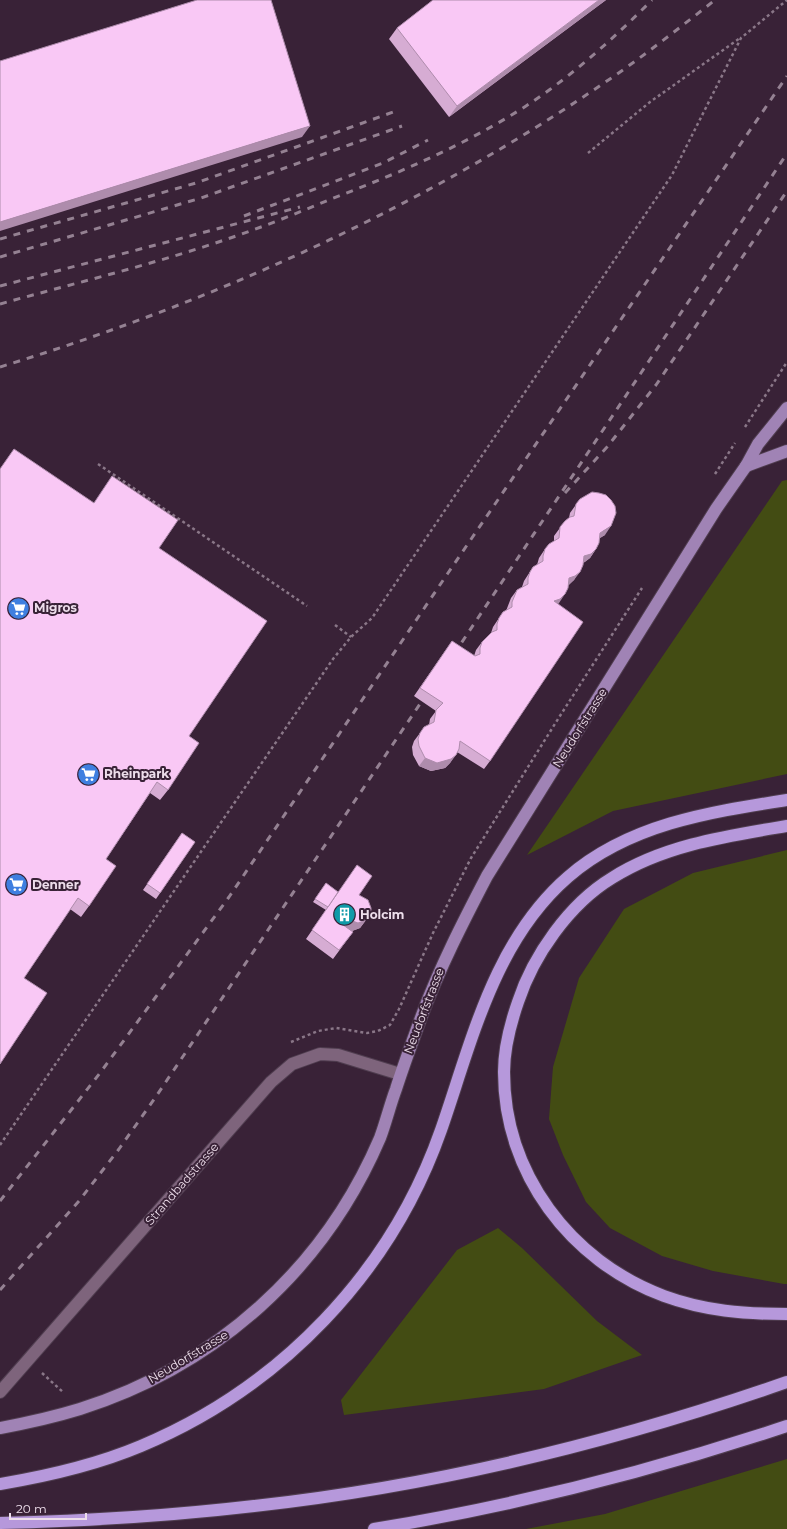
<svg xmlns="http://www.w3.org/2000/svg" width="787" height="1529" font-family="Montserrat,sans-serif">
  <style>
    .green { fill: #434c13 }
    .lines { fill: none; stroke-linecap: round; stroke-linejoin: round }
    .minor-casing { stroke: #503e50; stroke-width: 14 }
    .major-casing { stroke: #503e50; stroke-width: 14 }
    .highway-casing { stroke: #503e50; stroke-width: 14 }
    .path { stroke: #8a7788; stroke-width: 2.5; stroke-dasharray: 3 3; stroke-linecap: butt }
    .minor { stroke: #7e647c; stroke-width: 12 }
    .major { stroke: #a083b5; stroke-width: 12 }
    .highway { stroke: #b698db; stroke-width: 12 }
    .rail { stroke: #948192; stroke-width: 3; stroke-dasharray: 7 7; stroke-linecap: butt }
    .wall { fill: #d6acd3 }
    .shaded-wall { fill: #ae8cac }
    .building { fill: #f9c8f5; stroke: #ae8cac }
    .labels { text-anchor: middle; stroke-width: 4; stroke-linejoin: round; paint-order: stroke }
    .poi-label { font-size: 12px; font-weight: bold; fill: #eddeeb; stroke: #392237; text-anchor: start }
    .street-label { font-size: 12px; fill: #eddeeb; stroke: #392237 }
  </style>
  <rect width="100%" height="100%" fill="#392237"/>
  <!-- green -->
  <g class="green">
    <polygon points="787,480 787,774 613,811 527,855 782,481"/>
    <polygon points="787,850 787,1284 784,1284 713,1271 662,1256 610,1228 586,1202 563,1155 549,1119 553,1067 579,978 624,909 693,873"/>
    <polygon points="498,1228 522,1248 597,1321 642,1355 544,1389 344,1415 341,1400 457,1250"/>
    <polygon points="787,1459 787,1529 526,1529 605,1514"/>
  </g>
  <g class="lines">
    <defs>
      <polyline id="minor" points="0,1392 271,1082 292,1064 320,1054 338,1055 400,1074"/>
      <g id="major">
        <polyline points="746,466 787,451"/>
        <path d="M0,1428C27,1423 54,1417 80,1409C216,1366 324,1269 380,1138C386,1122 390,1105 396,1089C404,1064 413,1040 422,1015C440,967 463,922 487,876L716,509L746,466L758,444L787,408"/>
      </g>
      <g id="highway">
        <path d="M787,826C727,836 664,845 612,878C569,904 533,956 518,1002C510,1025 504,1048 504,1072C504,1173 570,1261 664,1296C705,1311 744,1314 787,1314"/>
        <path d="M0,1484C48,1476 96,1465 141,1446C280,1388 391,1273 441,1130C472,1041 494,941 568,877C629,824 710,812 787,800"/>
        <path d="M0,1523C85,1521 169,1516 254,1506C435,1486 615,1442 787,1382"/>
        <path d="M374,1529C514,1506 652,1471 787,1426"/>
      </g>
    </defs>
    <!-- minor casing -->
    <use href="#minor" class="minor-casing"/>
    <!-- major casing -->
    <use href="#major" class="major-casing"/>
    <!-- highway casing -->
    <use href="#highway" class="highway-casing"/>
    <!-- path -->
    <g class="path">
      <polyline points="588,153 650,102 740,38"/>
      <polyline points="745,427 787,362"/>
      <polyline points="98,464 307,606"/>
      <polyline points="715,474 735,443"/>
      <polyline points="335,625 351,637"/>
      <polyline points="291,1042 318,1031 336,1028 367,1033 378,1031 390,1025 399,1009 433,933 471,858 558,719 642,588"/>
      <polyline points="0,1145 333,659 351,637 372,618 672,175 741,38 787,0"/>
      <polyline points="42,1373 64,1393"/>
    </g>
    <!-- minor -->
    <use href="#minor" class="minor"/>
    <!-- major -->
    <use href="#major" class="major"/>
    <!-- highway -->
    <use href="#highway" class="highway"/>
    <!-- rail -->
    <g class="rail">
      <polyline points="244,216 383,163 428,140"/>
      <polyline points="0,239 196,183 396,111"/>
      <polyline points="0,257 201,198 402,126"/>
      <polyline points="0,286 300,207"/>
      <path d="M0,304C79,282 159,263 236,236C268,225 300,212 331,199C399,173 465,145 526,106C572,76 613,39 652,0"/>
      <path d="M0,367C212,302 417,210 601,85C640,59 678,29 715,0"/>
      <polyline points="565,493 607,447 656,385 787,191"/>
      <polyline points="454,654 786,155"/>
      <polyline points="0,1201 100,1073 229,897 448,573 787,76"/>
      <polyline points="0,1290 79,1201 119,1149 155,1098 428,692"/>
    </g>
  </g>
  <!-- wall -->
  <g class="wall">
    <polygon points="433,0 606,0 449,117 389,39 397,28"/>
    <polygon points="0,469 159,548 189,736 168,790 160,800 150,793 106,859 89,906 81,917 70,909 24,978"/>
    <polygon points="580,499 605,535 599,538 596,549 590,558 583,563 574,580 568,585 558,604 490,761 484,769 457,752 450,763 445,768 431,771 419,766 413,755 412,747 414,741 420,733 429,725 430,719 436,711 414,696 452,641 474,656 476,650 482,642 491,633 493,627 503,612 506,611 511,598 517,590 522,587 524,581 533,567 537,565 539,558 545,549 554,541 554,536 565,521 569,518 570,513"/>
    <polygon points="182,833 195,842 156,899 143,890"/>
    <polygon points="326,883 338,892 359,895 366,920 360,928 352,931 353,932 333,959 306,939 326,910 313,902"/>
  </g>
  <!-- shaded-wall -->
  <g class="shaded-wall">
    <polygon points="599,0 606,0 449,117 457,106"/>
    <polygon points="310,126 302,137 0,231 0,222"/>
    <polygon points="611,526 605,535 594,542 600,533"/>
    <polygon points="596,549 590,558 585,562 578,565 584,556"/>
    <polygon points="580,572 574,580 569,585 563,587 569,578"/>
    <polygon points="565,594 559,603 554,607 554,601"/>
    <polygon points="456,755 450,763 445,768 431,771 419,766 425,758"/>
    <polygon points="350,920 366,920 360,928 352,931 344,929"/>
  </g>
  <!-- building -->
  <g class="building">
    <polygon points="197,0 271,0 310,126 0,222 0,61"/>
    <polygon points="433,0 599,0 457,106 397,28"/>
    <polygon points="14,449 94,503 112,476 178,520 159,548 267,621 189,736 199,743 168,790 157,782 106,859 116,866 89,906 78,898 24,978 47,993 0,1064 0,469"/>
    <polygon points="592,492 599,493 606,495 611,500 615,506 616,513 611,526 600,533 599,543 596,549 591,554 584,556 583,565 580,572 575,576 569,578 568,588 565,594 560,599 554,601 583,622 490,761 460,741 459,749 456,755 451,759 437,763 425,758 419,746 418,739 420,733 424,727 434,722 436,710 443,703 420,688 452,641 475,656 480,654 480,648 482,642 492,632 497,630 497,624 499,618 503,612 512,607 512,602 517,590 528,584 528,578 530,572 533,567 543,561 543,556 545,549 549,544 559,538 560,527 565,521 570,517 574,516 576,504 580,499"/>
    <polygon points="182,833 195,842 160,893 147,884"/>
    <polygon points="357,865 372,876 359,895 368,900 371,908 371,912 366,920 358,923 350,920 345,915 339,922 353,932 339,950 312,930"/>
    <polygon points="326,883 338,892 328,907 315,899"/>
  </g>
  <!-- icons -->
  <defs>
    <symbol id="supermarket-disc" viewBox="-11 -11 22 22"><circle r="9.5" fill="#3f7fe0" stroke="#392237"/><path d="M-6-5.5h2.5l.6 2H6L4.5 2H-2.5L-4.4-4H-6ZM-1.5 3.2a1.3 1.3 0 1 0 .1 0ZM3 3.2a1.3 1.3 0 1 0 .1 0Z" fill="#fff"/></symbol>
    <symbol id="building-disc" viewBox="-11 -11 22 22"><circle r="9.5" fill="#0f9aa8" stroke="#392237"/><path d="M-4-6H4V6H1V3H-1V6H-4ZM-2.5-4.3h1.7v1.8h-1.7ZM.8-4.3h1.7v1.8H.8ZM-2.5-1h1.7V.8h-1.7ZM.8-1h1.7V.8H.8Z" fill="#fff"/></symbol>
  </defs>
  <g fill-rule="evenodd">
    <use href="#supermarket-disc" x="6" y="596" width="25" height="25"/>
    <use href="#supermarket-disc" x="76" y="762" width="25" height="25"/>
    <use href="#supermarket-disc" x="4" y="872" width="25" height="25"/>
    <use href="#building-disc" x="332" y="902" width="25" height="25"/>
  </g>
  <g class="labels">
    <!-- poi labels -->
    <g class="poi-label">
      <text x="34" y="612">Migros</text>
      <text x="104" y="778">Rheinpark</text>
      <text x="32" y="889">Denner</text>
      <text x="360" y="919">Holcim</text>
    </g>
    <!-- street labels -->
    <g class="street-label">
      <text transform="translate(580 728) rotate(-58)" y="4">Neudorfstrasse</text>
      <text transform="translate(424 1011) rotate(-69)" y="4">Neudorfstrasse</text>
      <text transform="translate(182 1184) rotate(-49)" y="4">Strandbadstrasse</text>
      <text transform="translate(188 1357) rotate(-31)" y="4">Neudorfstrasse</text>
    </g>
  </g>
  <!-- scale -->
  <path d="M10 1513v6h76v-6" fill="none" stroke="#eddeeb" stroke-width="2"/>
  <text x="16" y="1513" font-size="12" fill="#eddeeb" stroke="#392237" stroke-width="3" paint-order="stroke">20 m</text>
</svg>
